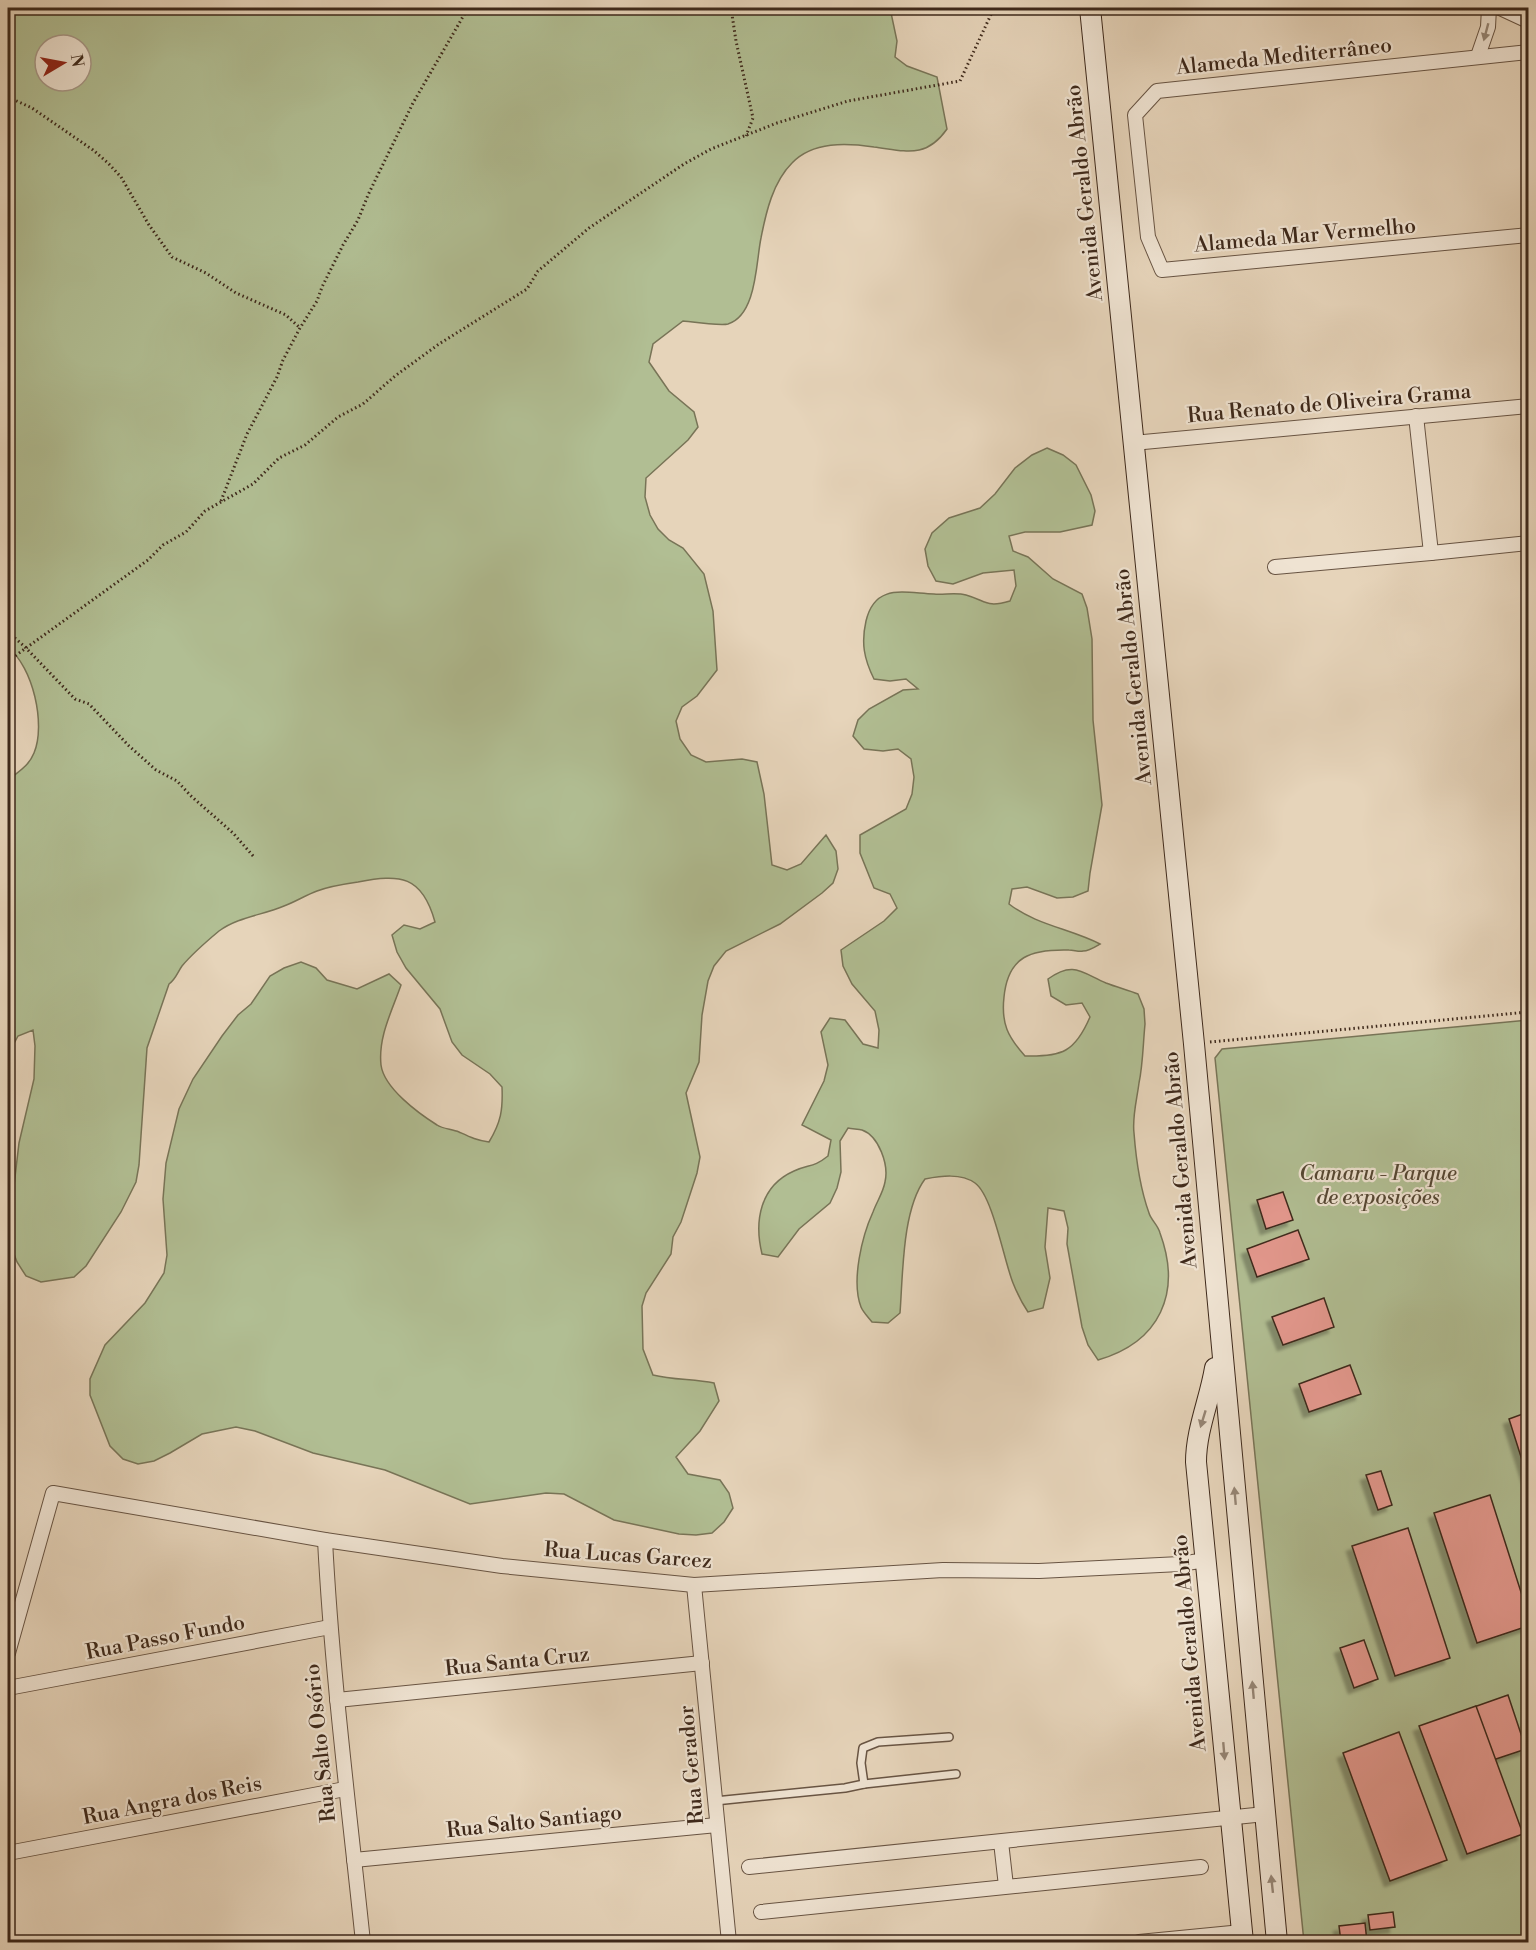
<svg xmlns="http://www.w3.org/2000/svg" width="1536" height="1950" font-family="'Libre Bodoni',serif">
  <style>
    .green { fill: #b1be93; stroke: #787457; stroke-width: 1.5; fill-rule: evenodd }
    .building { fill: #e5998f; stroke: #3e291b; stroke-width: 1.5; filter: url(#shadow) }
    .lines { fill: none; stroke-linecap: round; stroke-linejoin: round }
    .service-casing { stroke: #685443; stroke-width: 10 }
    .minor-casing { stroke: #685443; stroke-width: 16 }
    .secondary-casing { stroke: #3e291b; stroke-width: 22 }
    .path { stroke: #3e291b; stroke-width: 3; stroke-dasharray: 1.5 3; stroke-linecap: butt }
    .service { stroke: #efe3d2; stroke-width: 7 }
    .minor { stroke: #efe3d2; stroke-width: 14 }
    .secondary { stroke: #efe3d2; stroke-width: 20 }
    .oneway { fill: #968676 }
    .labels { text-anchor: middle; stroke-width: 4.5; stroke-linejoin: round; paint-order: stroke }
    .street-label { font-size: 21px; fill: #3e291b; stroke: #efe3d2 }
    .park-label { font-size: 21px; font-style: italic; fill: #554733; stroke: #efe3d2 }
  </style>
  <defs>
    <filter id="shadow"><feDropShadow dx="-5.5" dy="5.5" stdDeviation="1.5" flood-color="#0004"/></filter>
  </defs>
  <rect width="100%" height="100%" fill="#e6d4ba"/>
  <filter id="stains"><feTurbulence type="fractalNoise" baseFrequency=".00333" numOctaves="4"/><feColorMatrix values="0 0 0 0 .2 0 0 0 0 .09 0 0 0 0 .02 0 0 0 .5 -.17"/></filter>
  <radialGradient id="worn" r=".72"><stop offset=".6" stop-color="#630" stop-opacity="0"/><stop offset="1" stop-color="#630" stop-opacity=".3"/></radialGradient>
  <!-- green -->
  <g class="green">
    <path d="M8,8H890L897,41L895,57L907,66L937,77L947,129C926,159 906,151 874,147C847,143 813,141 792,163C773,182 766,212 761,238C756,261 757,315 728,324C721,326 692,322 683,321L653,344L649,362L669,391L694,412L698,427L688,440L646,478L645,497L650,515L658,529L669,540L683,548L704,574L713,611L717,670L697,696L682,707L676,721L680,739L691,755L706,762L742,759L757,762L764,794L772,865L787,870L801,864L826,835L836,851L838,869L833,883L822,893L780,924L726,951L714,966L708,981L702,1015L699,1062L686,1093L700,1157L697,1173L681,1222L673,1237L671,1254L646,1293L642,1306L643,1349L653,1375C673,1380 694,1379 714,1383L719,1401L700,1431L676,1457L688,1474L720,1480L729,1493L733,1508L724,1522L712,1533L696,1535L679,1534L614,1520L564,1494L546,1493L470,1504L385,1470L313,1453L255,1431L236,1427L202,1434L170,1453L154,1461L138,1464L123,1459L110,1446L90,1395V1379L105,1345L145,1303L164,1273L167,1255L163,1199L166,1163L179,1109L193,1079L222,1036L238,1015L251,1004L270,976L284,968L301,962L316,968L327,980L357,989L389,974L401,985C392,1011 378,1037 381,1065C384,1088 418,1113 437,1125C443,1129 452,1129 459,1132C470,1137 476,1140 489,1142C501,1122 503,1110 502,1087L490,1074L462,1055L452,1042L440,1009L406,968L397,952L392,935L404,925L420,929L435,922C422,875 400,874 358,882C344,884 330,886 317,891C306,895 295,902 284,906C263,915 238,917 219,931C207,941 192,954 182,966C177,973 176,979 169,984L147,1048L139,1165L136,1182L121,1212L86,1266L74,1277L41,1282L26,1276L17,1262L11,1246L9,1228L19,1143L34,1079L35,1046L33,1030L18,1036L10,1051L8,1075V777H12C21,770 29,765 34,753C46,725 33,666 8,648ZM45,45H81V81H45Z"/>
    <path d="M1047,448L1063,455L1076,465L1091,495L1095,511L1092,525L1060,532H1025L1009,536L1013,551L1028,557L1053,579L1082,594L1087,608L1092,639L1093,720L1102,805L1090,873L1088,891L1073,897L1057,898L1027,887L1012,889L1009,904C1036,925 1071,929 1100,944C1095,947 1089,951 1083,951C1079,952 1074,950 1069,950C1031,949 1008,956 1004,997C1001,1024 1008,1037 1025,1056C1062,1057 1075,1052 1090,1017L1082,1003L1066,1005L1051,996L1048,979C1073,961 1081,972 1106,983C1116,987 1128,990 1138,994L1144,1009L1145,1024C1143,1044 1143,1064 1139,1083C1137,1099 1132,1117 1134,1133C1136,1159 1140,1188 1149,1213C1151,1220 1158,1225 1160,1233C1182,1293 1160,1342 1098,1360L1088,1345L1082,1327L1067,1244L1068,1228L1064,1211L1048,1208L1045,1247L1050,1278L1043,1308L1028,1312C1022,1303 1017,1293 1013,1283C1004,1261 993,1196 975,1183C961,1173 941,1176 925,1179C902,1210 903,1274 900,1313L888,1323L872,1322C868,1317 863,1312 861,1307C851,1281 862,1236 873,1212C877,1201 883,1193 885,1182C889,1165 879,1136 862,1130C858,1129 852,1129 848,1128L840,1141L841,1172L837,1188L830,1203L799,1229L778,1257L762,1254C754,1221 760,1186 794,1171C809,1164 813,1168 828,1156L831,1140L802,1125L824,1081L828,1065L821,1032L830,1018L845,1020L863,1044L878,1048L879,1030L875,1011L852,984L843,966L841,950L884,921L897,908L890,894L874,888L860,853V835L906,809L912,794L914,777L911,759L898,749L883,751L864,749L853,736L858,720L869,709L903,690L918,689L906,679L890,681L874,679C864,659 861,643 866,621C875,583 904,593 934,594C944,595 956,592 966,595C987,601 986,608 1010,601L1016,586L1014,570L983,573L953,584L936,581L928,566L925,549L932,533L949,518L980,508L995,494L1015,468L1032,455Z"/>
    <polygon points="1528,1020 1528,1942 1304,1942 1215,1058 1222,1049"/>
  </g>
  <!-- building -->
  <g class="building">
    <polygon points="1283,1192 1293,1220 1266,1229 1257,1200"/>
    <polygon points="1298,1230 1309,1259 1257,1277 1247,1249"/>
    <polygon points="1324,1298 1334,1327 1283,1345 1272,1317"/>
    <polygon points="1350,1365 1361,1394 1309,1412 1299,1384"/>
    <polygon points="1528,1412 1528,1479 1509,1419"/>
    <polygon points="1381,1471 1392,1505 1378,1510 1366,1475"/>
    <polygon points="1490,1495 1528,1614 1528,1626 1477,1643 1434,1513"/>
    <polygon points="1408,1528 1450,1658 1395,1676 1352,1546"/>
    <polygon points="1364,1640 1378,1679 1354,1688 1340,1648"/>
    <polygon points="1508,1695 1526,1749 1493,1760 1474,1707"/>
    <polygon points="1476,1706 1523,1834 1467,1854 1419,1726"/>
    <polygon points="1399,1732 1447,1860 1390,1881 1343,1753"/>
    <polygon points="1393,1912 1395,1927 1370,1930 1368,1915"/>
    <polygon points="1365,1923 1367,1942 1341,1942 1339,1926"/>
  </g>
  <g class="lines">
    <defs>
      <g id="service">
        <polyline points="864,1784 956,1774"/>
        <polyline points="715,1801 845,1788 864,1784 861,1763 863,1748 878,1742 949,1737"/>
      </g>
      <g id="minor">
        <polyline points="1500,8 1528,21"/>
        <polyline points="1528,52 1157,91 1135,115 1148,237 1162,270 1528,235"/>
        <polyline points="1478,56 1488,27 1489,8"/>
        <polyline points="1416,416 1431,553 1528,543"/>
        <polyline points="1133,443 1528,406"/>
        <polyline points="1275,567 1431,553"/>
        <path d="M325,1540C332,1675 349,1808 363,1942"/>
        <polyline points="694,1585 729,1942"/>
        <polyline points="8,1653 53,1493 325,1540 502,1566 694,1585 943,1570 1039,1571 1180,1564 1206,1560"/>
        <polyline points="8,1688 330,1627"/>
        <polyline points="337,1700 702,1663"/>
        <polyline points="1001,1842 1006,1886"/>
        <polyline points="8,1853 345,1789"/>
        <polyline points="354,1860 717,1825"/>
        <polyline points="749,1867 1265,1814"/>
        <polyline points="761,1912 1201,1867"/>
        <polyline points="1139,1942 1242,1932"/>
      </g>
      <g id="secondary">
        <polyline points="1090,8 1194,1044 1277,1942"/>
        <path d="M1215,1368C1210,1399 1196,1430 1196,1462L1243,1942"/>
      </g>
    </defs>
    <!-- service casing -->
    <use href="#service" class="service-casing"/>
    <!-- minor casing -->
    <use href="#minor" class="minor-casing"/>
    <!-- secondary casing -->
    <use href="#secondary" class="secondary-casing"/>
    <!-- path -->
    <g class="path">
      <polyline points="731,8 736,41 753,118 746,136"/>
      <polyline points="8,97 32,108 93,150 108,163 121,177 149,225 172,257 206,273 236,293 286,315 300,328"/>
      <polyline points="221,501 247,434 277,377 283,360 300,328 317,301 322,287 343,245 358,220 368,195 413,103 468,8"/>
      <polyline points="8,632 25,647 75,699 89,704 129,746 156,770 177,781 191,796 233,833 254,857"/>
      <polyline points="8,661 148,560 163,545 186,532 205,511 253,484 279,458 305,445 338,417 363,404 395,376 439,344 527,289 538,271 589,228 684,164 711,149 777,123 848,101 960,81 994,8"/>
      <polyline points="1210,1042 1528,1012"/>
    </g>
    <!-- service -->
    <use href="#service" class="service"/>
    <!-- minor -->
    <use href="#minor" class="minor"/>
    <!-- secondary -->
    <use href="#secondary" class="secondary"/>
  </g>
  <!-- one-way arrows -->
  <defs><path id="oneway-solid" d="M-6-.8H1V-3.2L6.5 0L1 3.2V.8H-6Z" transform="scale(1.5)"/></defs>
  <g class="oneway">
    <use href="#oneway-solid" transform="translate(1486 32) rotate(105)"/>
    <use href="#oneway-solid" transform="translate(1203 1419) rotate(107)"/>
    <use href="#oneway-solid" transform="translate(1235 1496) rotate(-95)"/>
    <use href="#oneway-solid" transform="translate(1253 1690) rotate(-95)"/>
    <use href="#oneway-solid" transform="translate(1224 1751) rotate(85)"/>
    <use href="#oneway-solid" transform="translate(1272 1884) rotate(-96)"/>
  </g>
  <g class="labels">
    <!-- street labels -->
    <g class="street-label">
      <text transform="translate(1284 56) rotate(-6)" y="7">Alameda Mediterrâneo</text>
      <text transform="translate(1084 193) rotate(-96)" y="7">Avenida Geraldo Abrão</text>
      <text transform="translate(1305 235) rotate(-5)" y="7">Alameda Mar Vermelho</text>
      <text transform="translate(1329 403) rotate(-5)" y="7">Rua Renato de Oliveira Grama</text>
      <text transform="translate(1133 677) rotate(-96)" y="7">Avenida Geraldo Abrão</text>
      <text transform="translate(1180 1160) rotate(-95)" y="7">Avenida Geraldo Abrão</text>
      <text transform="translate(628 1555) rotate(4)" y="7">Rua Lucas Garcez</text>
      <text transform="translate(165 1637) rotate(-11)" y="7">Rua Passo Fundo</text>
      <text transform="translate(1189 1643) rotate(-95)" y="7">Avenida Geraldo Abrão</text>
      <text transform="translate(517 1661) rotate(-6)" y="7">Rua Santa Cruz</text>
      <text transform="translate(320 1743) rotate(-96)" y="7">Rua Salto Osório</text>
      <text transform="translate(691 1765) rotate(-95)" y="7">Rua Gerador</text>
      <text transform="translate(172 1800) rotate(-11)" y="7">Rua Angra dos Reis</text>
      <text transform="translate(534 1821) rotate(-6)" y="7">Rua Salto Santiago</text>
    </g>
    <!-- park labels -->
    <g class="park-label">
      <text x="1378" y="1180">Camaru - Parque<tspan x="1378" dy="24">de exposições</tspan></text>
    </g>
  </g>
  <!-- margin -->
  <rect width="1536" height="1950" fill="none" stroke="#e6d4ba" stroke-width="30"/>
  <rect x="9" y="9" width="1518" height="1932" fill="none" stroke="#3e291b" stroke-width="3"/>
  <rect x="15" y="15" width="1506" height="1920" fill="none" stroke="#3e291b" stroke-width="1.5"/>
  <!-- north arrow -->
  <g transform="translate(63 63) rotate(80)"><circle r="28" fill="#efe3d2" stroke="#a89989" stroke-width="1.5"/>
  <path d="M0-4.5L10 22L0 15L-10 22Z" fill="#8f2418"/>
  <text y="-9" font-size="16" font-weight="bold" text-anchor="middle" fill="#3e291b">N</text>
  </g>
  <rect width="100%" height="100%" filter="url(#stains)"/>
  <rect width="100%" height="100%" fill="url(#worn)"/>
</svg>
